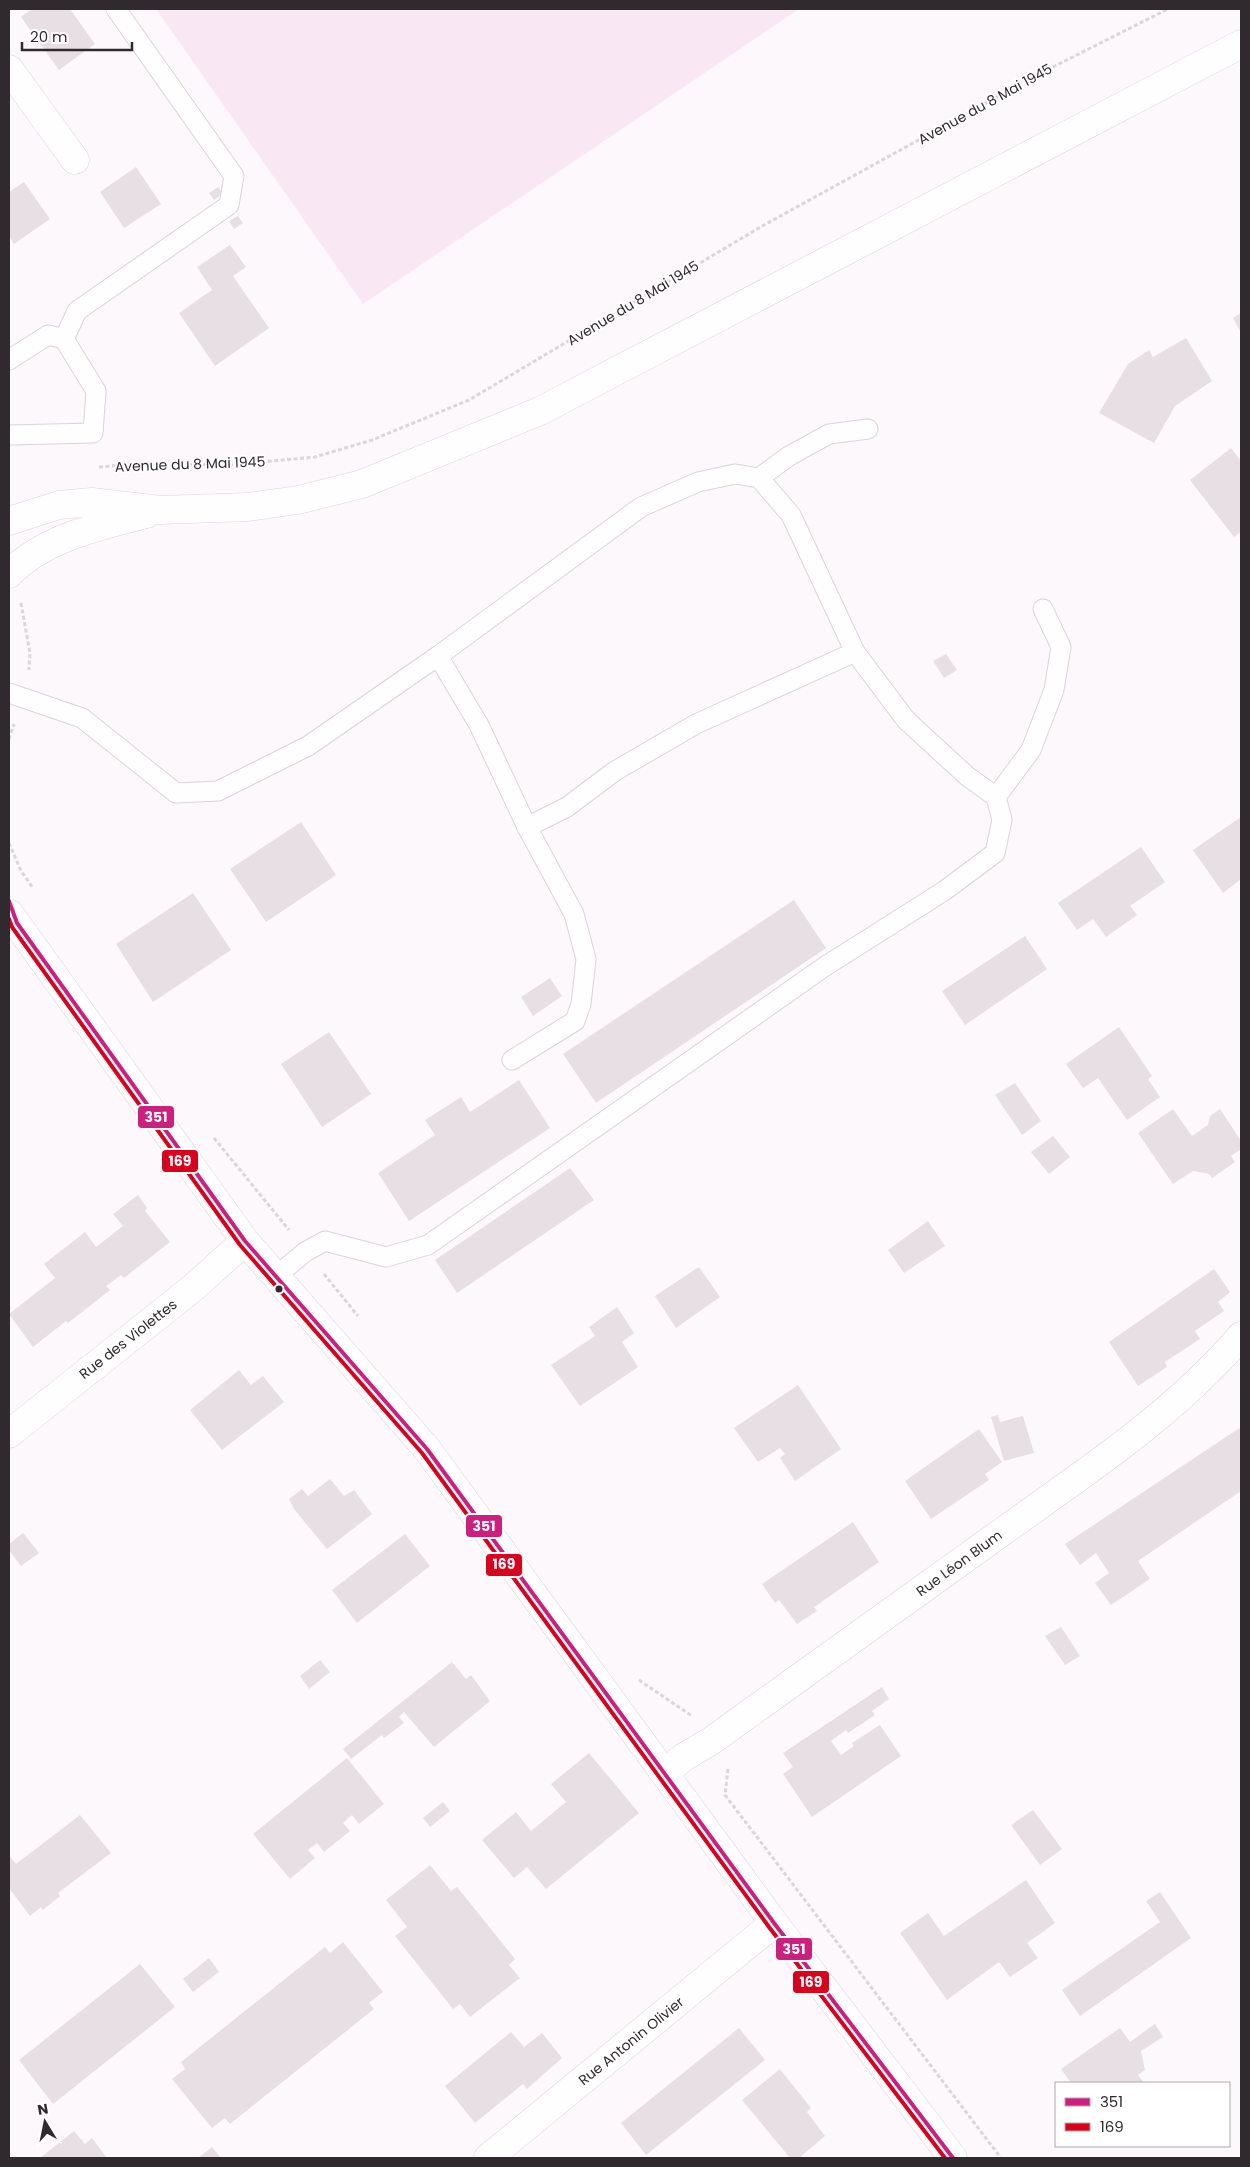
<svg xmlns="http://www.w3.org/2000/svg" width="1250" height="2167" font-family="Poppins,sans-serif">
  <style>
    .green { fill: #f9e8f4 }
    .building { fill: #e8dfe5 }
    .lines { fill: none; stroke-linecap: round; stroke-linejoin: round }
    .lane-casing { stroke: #dbd4d9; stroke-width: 21 }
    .street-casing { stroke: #dbd4d9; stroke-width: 29 }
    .secondary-casing { stroke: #dbd4d9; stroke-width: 29 }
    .path { stroke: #d9d7d8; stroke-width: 3; stroke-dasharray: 4 2.5; stroke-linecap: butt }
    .lane { stroke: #fffefe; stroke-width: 19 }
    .street { stroke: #fffefe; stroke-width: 28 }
    .secondary { stroke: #fffefe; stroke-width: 28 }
    .bus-1-casing { stroke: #fff; stroke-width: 8 }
    .bus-2-casing { stroke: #fff; stroke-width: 8 }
    .bus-1 { stroke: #ce1f7e; stroke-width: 4 }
    .bus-2 { stroke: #db001b; stroke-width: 4 }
    .bus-dot { fill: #30292e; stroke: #fff; stroke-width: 2 }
    .labels { text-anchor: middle; stroke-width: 4; stroke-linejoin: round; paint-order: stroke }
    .street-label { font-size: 14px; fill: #30292e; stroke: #fff }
    .line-badge { stroke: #fff; stroke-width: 2 }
    .badge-label { font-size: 14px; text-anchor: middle; font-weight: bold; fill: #fff }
  </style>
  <rect width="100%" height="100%" fill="#fdf8fb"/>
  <!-- green -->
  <polygon class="green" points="156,9 799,9 363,304"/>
  <!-- building -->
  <g class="building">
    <polygon points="32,9 70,9 95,44 59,70 21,17"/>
    <polygon points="136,167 161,204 124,228 100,192"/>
    <polygon points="24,182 50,219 14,244 9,236 9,192"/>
    <polygon points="218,187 223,194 214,200 209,193"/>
    <polygon points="238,216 243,223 234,229 229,221"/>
    <polygon points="230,245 246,267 233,276 269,328 215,366 179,313 212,290 197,267"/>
    <polygon points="1241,313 1241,333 1233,318"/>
    <polygon points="1186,338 1212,381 1175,406 1154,443 1099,413 1128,364 1149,350 1153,357"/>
    <polygon points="1231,448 1241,461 1241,532 1234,537 1190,480"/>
    <polygon points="946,654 957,670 944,678 933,661"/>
    <polygon points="1241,817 1241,879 1223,893 1193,850"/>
    <polygon points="301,822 336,875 266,922 230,869"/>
    <polygon points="1141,847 1165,882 1130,906 1137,915 1106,937 1093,919 1077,930 1058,903"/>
    <polygon points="193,893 231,950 153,1002 116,944"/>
    <polygon points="794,900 826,948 596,1103 563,1054"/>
    <polygon points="1025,936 1047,969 965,1025 942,991"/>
    <polygon points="550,978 562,996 533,1016 521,997"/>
    <polygon points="1119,1027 1152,1076 1148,1079 1160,1097 1127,1120 1098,1078 1083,1088 1066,1064"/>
    <polygon points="329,1032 371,1094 322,1127 281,1064"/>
    <polygon points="519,1080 550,1128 409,1221 378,1173 435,1135 425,1120 461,1097 470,1112"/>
    <polygon points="1015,1083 1041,1121 1022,1135 995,1095"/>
    <polygon points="1173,1109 1192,1136 1208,1125 1210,1116 1220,1109 1241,1141 1241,1149 1231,1156 1235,1162 1212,1178 1209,1174 1193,1171 1173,1184 1138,1133"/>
    <polygon points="1053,1136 1070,1157 1049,1174 1031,1152"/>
    <polygon points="570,1168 594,1200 457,1293 435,1260"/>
    <polygon points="138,1195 147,1208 145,1211 170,1242 124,1278 121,1275 106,1286 110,1290 68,1323 66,1321 33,1347 9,1314 55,1278 44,1264 85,1232 96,1247 123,1226 113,1214"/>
    <polygon points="928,1221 945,1246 904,1273 888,1250"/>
    <polygon points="699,1267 720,1297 676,1328 655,1296"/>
    <polygon points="1214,1269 1230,1292 1218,1302 1224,1311 1195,1331 1200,1339 1165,1362 1167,1367 1138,1386 1109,1342"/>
    <polygon points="617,1307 634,1333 622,1342 638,1367 580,1406 551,1365 595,1336 589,1327"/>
    <polygon points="239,1370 251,1385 263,1376 284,1402 222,1450 190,1410"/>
    <polygon points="798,1385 841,1449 795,1481 780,1458 785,1454 780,1448 758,1462 734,1428"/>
    <polygon points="998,1415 1000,1422 1023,1416 1034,1453 1004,1461 991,1417"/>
    <polygon points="1241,1427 1241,1491 1138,1561 1150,1579 1111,1605 1095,1583 1109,1573 1096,1553 1080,1565 1065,1544"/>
    <polygon points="979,1429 1002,1462 985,1474 989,1480 931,1519 905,1481"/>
    <polygon points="330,1479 344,1496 354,1490 372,1514 327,1549 294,1509 289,1499 302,1489 308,1496"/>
    <polygon points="853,1522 879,1562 814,1607 817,1611 797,1624 779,1600 775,1603 762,1584"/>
    <polygon points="23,1533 39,1553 21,1566 9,1550 9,1544"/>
    <polygon points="405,1534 430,1566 357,1623 332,1590"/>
    <polygon points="1061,1627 1080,1656 1065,1665 1045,1636"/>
    <polygon points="320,1660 330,1672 309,1689 300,1676"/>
    <polygon points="452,1662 466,1679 471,1675 490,1701 434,1747 404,1712 399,1717 404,1723 384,1738 382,1735 351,1759 343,1749"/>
    <polygon points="882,1687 889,1699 872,1711 875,1715 848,1733 846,1730 831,1741 841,1755 854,1746 852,1743 880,1725 901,1756 812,1817 783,1774 793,1767 783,1753"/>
    <polygon points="589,1753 639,1813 546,1889 527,1867 514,1878 482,1840 516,1812 531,1831 566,1802 551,1784"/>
    <polygon points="347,1758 384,1804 359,1824 352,1815 343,1823 350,1831 324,1852 317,1843 308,1850 315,1858 290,1879 253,1834"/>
    <polygon points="443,1802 450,1811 430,1827 423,1818"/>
    <polygon points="1033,1810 1062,1849 1040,1865 1011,1825"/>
    <polygon points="80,1815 111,1853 58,1893 60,1896 43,1910 41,1907 30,1916 9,1888 9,1855 16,1864"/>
    <polygon points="430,1865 451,1891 457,1887 515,1959 509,1965 520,1978 470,2017 460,2004 453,2009 395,1936 407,1927 386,1900"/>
    <polygon points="1026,1880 1055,1923 1027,1943 1038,1958 1010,1977 999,1962 947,2000 900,1933 928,1913 944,1936"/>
    <polygon points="1160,1892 1191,1938 1080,2016 1062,1990 1160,1922 1146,1901"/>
    <polygon points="343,1942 383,1992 369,2003 374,2009 230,2124 225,2118 212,2128 172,2079 185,2069 181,2062 325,1947 330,1953"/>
    <polygon points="209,1958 219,1972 193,1992 183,1979"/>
    <polygon points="140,1964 175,2007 53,2104 19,2060"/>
    <polygon points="1155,2024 1163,2037 1141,2051 1145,2070 1138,2075 1144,2083 1071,2083 1061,2069 1120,2028 1130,2042"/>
    <polygon points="739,2028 765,2060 646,2155 621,2123"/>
    <polygon points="511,2032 524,2047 542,2033 562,2058 527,2089 523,2084 475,2123 445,2086"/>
    <polygon points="780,2069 811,2108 807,2112 825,2136 799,2158 790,2158 742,2100"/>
    <polygon points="74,2131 85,2144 92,2138 107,2158 40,2158"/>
    <polygon points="212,2147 221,2158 198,2158"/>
  </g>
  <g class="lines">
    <defs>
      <g id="lane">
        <polyline points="64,339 77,311 229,205 234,176 116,9"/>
        <polyline points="9,360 48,335 64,339 96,391 93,433 9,435"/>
        <polyline points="759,478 789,456 829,434 868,429"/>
        <polyline points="438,656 479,725 527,827 574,914 586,959 581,1004 575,1021 512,1060"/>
        <polyline points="9,693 82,718 176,793 218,791 308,746 438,656 641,507 698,482 735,474 759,478 791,515 855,652 906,720 967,776 996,797 1002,820 995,853 944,891 824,967 428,1245 386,1257 325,1241 305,1252 275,1277"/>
        <polyline points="996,797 1031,750 1054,690 1061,647 1043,609"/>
        <polyline points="527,827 567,807 615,771 696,724 855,652"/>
      </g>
      <g id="street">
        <polyline points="9,69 75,160"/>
        <polyline points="9,1434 194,1287 245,1241"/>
        <path d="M664,1773L684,1757L711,1741C810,1670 909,1599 1009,1527C1090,1469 1176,1412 1241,1336"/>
        <polyline points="488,2158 774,1923"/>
      </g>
      <g id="secondary">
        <polyline points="9,521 59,505 92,502 160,510 248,507 298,500 362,484 540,411 1241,44"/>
        <path d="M9,574C44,538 99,526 146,514"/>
        <polyline points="9,913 245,1241 427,1449 774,1923 953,2158"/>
      </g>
    </defs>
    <!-- lane casing -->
    <use href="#lane" class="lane-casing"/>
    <!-- street casing -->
    <use href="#street" class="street-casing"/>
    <!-- secondary casing -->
    <use href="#secondary" class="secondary-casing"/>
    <!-- path -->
    <g class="path">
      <polyline points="99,467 135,464 229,465 315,457 372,440 469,400 764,225 1037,75 1168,9"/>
      <polyline points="21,603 30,653 29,670"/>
      <polyline points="9,739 14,724"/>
      <polyline points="9,843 21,871 33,888"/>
      <polyline points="214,1138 289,1230"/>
      <polyline points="324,1274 358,1316"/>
      <polyline points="639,1680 692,1716"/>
      <polyline points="728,1769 725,1795 1001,2158"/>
    </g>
    <!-- lane -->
    <use href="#lane" class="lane"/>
    <!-- street -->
    <use href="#street" class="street"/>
    <!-- secondary -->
    <use href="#secondary" class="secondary"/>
    <defs>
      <polyline id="bus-1" points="9,901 17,923 245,1241 427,1449 774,1923 953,2158"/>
      <polyline id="bus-2" points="9,919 12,927 240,1245 422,1453 769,1927 945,2158"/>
    </defs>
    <!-- bus-1 casing -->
    <use href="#bus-1" class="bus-1-casing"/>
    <!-- bus-2 casing -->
    <use href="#bus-2" class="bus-2-casing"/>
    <!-- bus-1 -->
    <use href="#bus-1" class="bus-1"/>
    <!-- bus-2 -->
    <use href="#bus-2" class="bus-2"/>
  </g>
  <!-- markers -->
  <circle class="bus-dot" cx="279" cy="1289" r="4.5"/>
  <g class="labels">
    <!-- street labels -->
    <g class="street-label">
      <text transform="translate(985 104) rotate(-29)" y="5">Avenue du 8 Mai 1945</text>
      <text transform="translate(633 303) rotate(-31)" y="5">Avenue du 8 Mai 1945</text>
      <text transform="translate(190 464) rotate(-2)" y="5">Avenue du 8 Mai 1945</text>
      <text transform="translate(128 1339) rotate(-38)" y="5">Rue des Violettes</text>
      <text transform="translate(959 1563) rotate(-36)" y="5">Rue Léon Blum</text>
      <text transform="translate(631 2041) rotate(-39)" y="5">Rue Antonin Olivier</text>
    </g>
  </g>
  <g class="line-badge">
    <rect x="137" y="1105" width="38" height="24" rx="5" fill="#ce1f7e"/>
    <rect x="161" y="1149" width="38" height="24" rx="5" fill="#db001b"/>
    <rect x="465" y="1514" width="38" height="24" rx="5" fill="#ce1f7e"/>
    <rect x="485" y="1553" width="38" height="24" rx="5" fill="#db001b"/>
    <rect x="775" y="1937" width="38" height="24" rx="5" fill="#ce1f7e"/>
    <rect x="792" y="1970" width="38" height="24" rx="5" fill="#db001b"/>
  </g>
  <g class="badge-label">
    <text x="156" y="1122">351</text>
    <text x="180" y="1166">169</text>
    <text x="484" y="1531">351</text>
    <text x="504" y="1569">169</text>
    <text x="794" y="1954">351</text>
    <text x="811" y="1987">169</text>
  </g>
  <!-- border -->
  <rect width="1250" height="2167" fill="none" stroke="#30292e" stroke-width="20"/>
  <!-- legend -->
  <rect x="1055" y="2082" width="175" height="65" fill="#ffffff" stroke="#aca9ab"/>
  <rect x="1065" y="2098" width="25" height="8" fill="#ce1f7e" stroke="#aca9ab"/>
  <text x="1100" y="2107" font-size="15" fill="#30292e">351</text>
  <rect x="1065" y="2123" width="25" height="8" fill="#db001b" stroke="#aca9ab"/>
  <text x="1100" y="2132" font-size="15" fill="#30292e">169</text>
  <!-- north arrow -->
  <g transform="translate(45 2122) rotate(350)" stroke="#ffffff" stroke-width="4" paint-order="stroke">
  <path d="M0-4L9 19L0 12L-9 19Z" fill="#30292e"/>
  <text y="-8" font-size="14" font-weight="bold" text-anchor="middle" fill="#30292e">N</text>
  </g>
  <!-- scale -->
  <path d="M22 42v8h110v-8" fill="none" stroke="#30292e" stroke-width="2.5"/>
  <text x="30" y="42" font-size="15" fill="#30292e" stroke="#ffffff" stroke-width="4" paint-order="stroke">20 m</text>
</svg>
